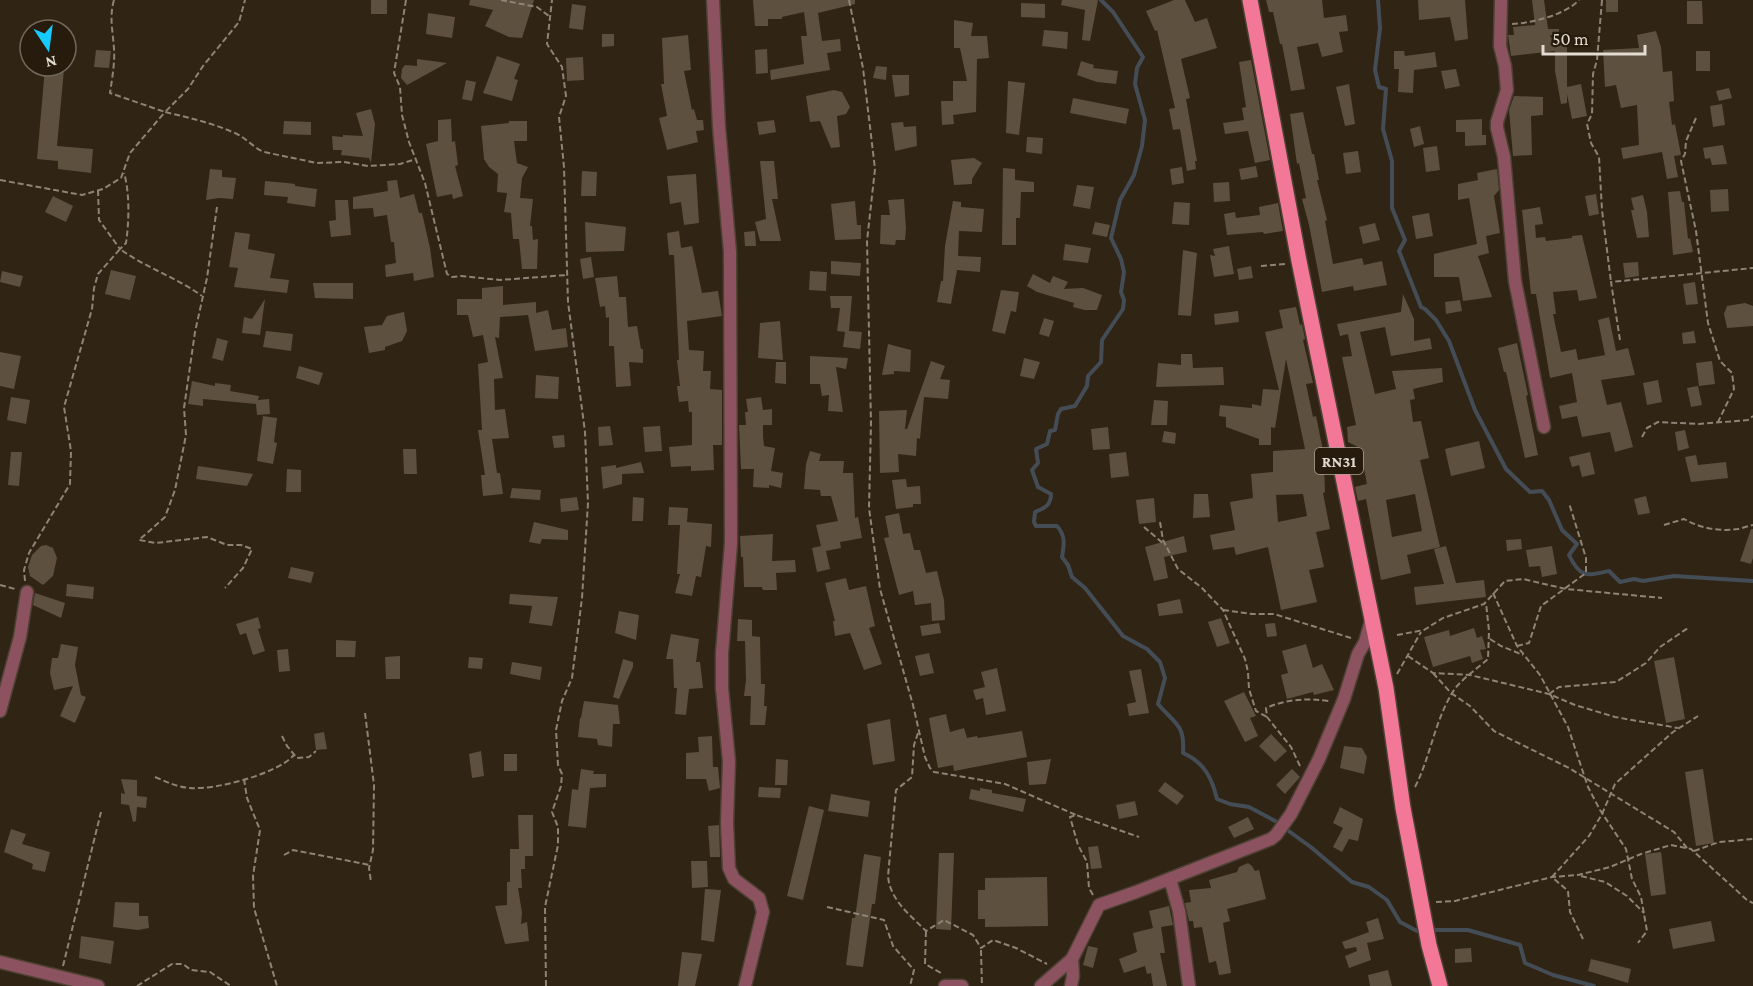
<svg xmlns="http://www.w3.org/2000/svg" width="1753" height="986" font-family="'Crimson Pro',serif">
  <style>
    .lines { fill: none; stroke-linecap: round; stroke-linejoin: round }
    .stream { stroke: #444d56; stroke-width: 4 }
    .building { fill: #5d503f; fill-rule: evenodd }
    .street-casing { stroke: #4d4133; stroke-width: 15 }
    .primary-casing { stroke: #4d4133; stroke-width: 18 }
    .path { stroke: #8e8377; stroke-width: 2; stroke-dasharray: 6 3; stroke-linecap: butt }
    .street { stroke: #8d5260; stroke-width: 12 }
    .primary { stroke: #f37898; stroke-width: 15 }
    .labels { text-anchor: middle; stroke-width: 4.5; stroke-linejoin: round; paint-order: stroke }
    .shield { fill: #261b0c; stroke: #aba197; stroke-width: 1.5 }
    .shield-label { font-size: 16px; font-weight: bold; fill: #e4dbd2 }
  </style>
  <rect width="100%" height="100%" fill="#302415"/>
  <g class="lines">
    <!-- stream -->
    <g class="stream">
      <path d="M1101,0L1113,12L1143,57L1137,68L1135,84L1145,120L1142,146L1134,175L1120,200L1111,238L1121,259L1124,272L1121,292L1124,300L1123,309L1102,340L1101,362L1088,376L1087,386L1075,406L1061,409L1058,414L1055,430L1050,431L1047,444L1036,449L1038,463L1032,470L1038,487L1051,494C1051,505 1045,508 1035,512L1034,522L1036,526H1057C1066,536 1064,545 1062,557L1068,565L1072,577L1085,588L1123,636L1147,649L1160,662L1165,678L1158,704C1175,724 1185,724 1183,753C1204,762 1212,778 1217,799L1230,804L1249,807L1277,822"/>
      <path d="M1378,0L1380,28L1375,70L1379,87L1386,89L1383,129L1392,161V208L1405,240L1399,251L1421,307L1425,309L1436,320L1449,341L1475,410L1506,469L1530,492L1542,491L1549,500L1562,530L1577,544L1569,555C1580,578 1586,576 1609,571L1620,582L1634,579L1643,581L1674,576L1753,581"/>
      <polyline points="1286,829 1312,848 1352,882 1369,887 1387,900 1400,922 1417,931 1424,930"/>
      <polyline points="1431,930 1468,930 1520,945 1525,963 1553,975 1594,986"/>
    </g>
  </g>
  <!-- building -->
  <g class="building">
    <rect x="371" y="0" width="16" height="14"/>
    <polygon points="470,0 534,0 522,38 509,37 485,26 493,10 469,5"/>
    <polygon points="753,0 855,0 855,4 818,13 822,41 840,39 841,51 827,53 830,70 771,80 770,70 804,64 801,36 807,36 804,12 782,17 782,19 768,19 768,26 755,26"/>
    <polygon points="1062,0 1098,0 1090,41 1082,40 1085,10 1061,5"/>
    <polygon points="1174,0 1185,0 1195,22 1207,18 1217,48 1181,59 1190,98 1186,99 1197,161 1195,161 1196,169 1187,171 1180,129 1173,130 1169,109 1175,108 1157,30 1155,31 1146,11"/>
    <polygon points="1266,0 1322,0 1324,18 1346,15 1348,31 1339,32 1343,52 1322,57 1318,43 1297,47 1305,89 1291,91 1282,44 1280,44 1273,12 1269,12"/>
    <polygon points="1418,0 1465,0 1468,39 1455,41 1450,17 1419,20"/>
    <polygon points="1532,0 1544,0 1548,29 1559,29 1559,45 1567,46 1567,87 1581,84 1587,116 1572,119 1567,94 1567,103 1561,104 1555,71 1555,51 1511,56 1508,35 1514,35 1513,27 1535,25"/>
    <rect x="1606" y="0" width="12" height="12"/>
    <polygon points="1687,1 1702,1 1703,24 1687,24"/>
    <polygon points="1021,3 1045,4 1045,18 1021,17"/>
    <polygon points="572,4 586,6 583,30 569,28"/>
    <polygon points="428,13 455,17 452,38 426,34"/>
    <polygon points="954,20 973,23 971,36 987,36 989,58 977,59 976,112 953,115 954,124 942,125 941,101 953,101 953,81 967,81 960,48 954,48"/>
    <polygon points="1044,30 1068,32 1067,49 1042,46"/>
    <polygon points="1656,31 1661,47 1663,72 1672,71 1674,101 1669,102 1672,125 1675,124 1681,155 1674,156 1678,177 1667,179 1662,152 1623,159 1621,148 1639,145 1637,105 1621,108 1616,85 1605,87 1603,50 1639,48 1637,35"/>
    <polygon points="602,34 614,34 614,46 602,47"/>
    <polygon points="688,35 691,70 684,71 692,110 694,109 697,120 703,120 704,130 696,131 698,142 667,150 659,118 667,116 661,84 664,84 662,38"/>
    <polygon points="767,49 768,73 756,74 755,50"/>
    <polygon points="96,50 111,51 109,68 94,67"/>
    <polygon points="1394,51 1404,51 1405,56 1435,52 1437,67 1414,70 1413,93 1398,92 1399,69 1394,69"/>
    <rect x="1696" y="51" width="14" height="20"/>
    <polygon points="497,56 520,64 514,79 518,80 512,101 483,93"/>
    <polygon points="583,57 584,80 567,81 566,58"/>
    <polygon points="417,59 447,63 407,85 401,78 402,69 405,65 417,66"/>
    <polygon points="1251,60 1270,160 1255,163 1248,131 1225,134 1223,123 1244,120 1242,108 1246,107 1239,62"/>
    <polygon points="1081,61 1094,65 1093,68 1118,71 1116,84 1097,82 1077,75"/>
    <polygon points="876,66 887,67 886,80 873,78"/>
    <polygon points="45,68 64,69 57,146 93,149 91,173 58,169 58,161 37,159"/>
    <polygon points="1456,69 1460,86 1445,89 1441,71"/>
    <polygon points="892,75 909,75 909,95 895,97"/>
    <polygon points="466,80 476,82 472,101 462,99"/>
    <polygon points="1008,81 1025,83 1019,135 1006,133"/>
    <polygon points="1349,84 1355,124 1345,126 1336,87"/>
    <polygon points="1729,88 1732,98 1719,101 1716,91"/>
    <polygon points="834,90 842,92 850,107 846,114 837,116 840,147 831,148 820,121 810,122 806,96"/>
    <polygon points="1514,96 1543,97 1543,115 1531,116 1532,155 1513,156 1509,110"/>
    <polygon points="1073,98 1129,109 1126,124 1070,113"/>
    <polygon points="1722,104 1725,125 1713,127 1710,106"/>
    <polygon points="371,109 375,124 371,163 369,158 341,155 342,150 333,150 332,136 343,137 343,135 363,136 356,113"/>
    <polygon points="1303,112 1312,154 1314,154 1319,180 1317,180 1327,220 1325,221 1333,264 1362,258 1364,265 1382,261 1387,285 1354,291 1353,286 1322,292 1309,225 1302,199 1306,198 1299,163 1297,164 1290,114"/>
    <polygon points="451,119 452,142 455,141 458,165 455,166 463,196 453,199 452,194 437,197 426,144 438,141 438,120"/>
    <polygon points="1482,119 1482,135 1486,135 1486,145 1465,146 1465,132 1456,132 1456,120"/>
    <polygon points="774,120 776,132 759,135 757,122"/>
    <polygon points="284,121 311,122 311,135 283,134"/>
    <polygon points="509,121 527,121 527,141 514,141 517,163 528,167 522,178 520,198 533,199 530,226 532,226 533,240 538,239 537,269 522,269 519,239 513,239 511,213 504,212 507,193 497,192 498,174 489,167 484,159 481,126 509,123"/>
    <polygon points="903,122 904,127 916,126 917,146 895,151 891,123"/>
    <polygon points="1420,126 1424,144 1414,147 1410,129"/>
    <polygon points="1027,137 1043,138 1042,154 1026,152"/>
    <polygon points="1723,145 1727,164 1712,165 1710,158 1705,159 1703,148"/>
    <polygon points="1437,146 1440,170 1426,172 1423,148"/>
    <polygon points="1358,151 1361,172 1346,174 1343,153"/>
    <polygon points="974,158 982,163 972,179 972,184 954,185 951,160"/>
    <polygon points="760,161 774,161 778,199 772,199 781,241 760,241 755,222 766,219"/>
    <polygon points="1256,166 1258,177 1241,180 1239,169"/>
    <polygon points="1182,167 1184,183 1172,185 1170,169"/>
    <polygon points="1003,168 1015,169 1015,180 1034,182 1034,192 1021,192 1020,218 1016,218 1016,245 1002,245"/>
    <polygon points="210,169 222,170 222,177 236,178 233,199 219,198 206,200"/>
    <polygon points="1497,169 1499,190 1494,196 1500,233 1486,236 1489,253 1478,256 1492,297 1463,301 1459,277 1434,277 1434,254 1477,244 1469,198 1458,200 1458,184 1478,180 1477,173"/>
    <polygon points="582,171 597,172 596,196 581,196"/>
    <polygon points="696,174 699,223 684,225 681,202 670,204 667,176"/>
    <polygon points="397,180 400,198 414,194 419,213 422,213 430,248 434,277 414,281 413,273 386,277 385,265 396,263 394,242 391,242 387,215 374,217 373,208 353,209 353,197 388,191 387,181"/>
    <polygon points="265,181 287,183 295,184 295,186 317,189 315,207 287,203 288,197 264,195"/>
    <polygon points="1229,182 1230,201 1214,202 1213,183"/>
    <polygon points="1077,185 1094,187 1090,209 1073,206"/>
    <polygon points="1728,189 1729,211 1711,212 1710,190"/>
    <polygon points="1680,191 1682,202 1684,202 1688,239 1690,238 1693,252 1673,255 1668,192"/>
    <polygon points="1596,194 1599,214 1589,216 1585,196"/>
    <polygon points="1643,195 1647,212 1649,237 1637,238 1631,210 1634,210 1631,198"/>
    <polygon points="53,196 73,206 66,222 45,212"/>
    <polygon points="904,199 906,229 905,240 896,240 895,245 880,244 881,215 890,215 888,200"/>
    <polygon points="335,200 348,200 351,235 331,237 329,221 336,220"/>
    <polygon points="855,201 857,225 861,225 861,239 835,240 831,204"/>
    <polygon points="953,201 961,202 961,207 984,209 982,232 959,231 958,256 981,257 980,272 957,270 951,304 937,302 941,281 943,281 945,246"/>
    <polygon points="1174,202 1190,203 1189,225 1172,224"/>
    <polygon points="1278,203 1283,231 1264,234 1263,232 1227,235 1224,214 1235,212 1236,218 1260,215 1259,207"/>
    <polygon points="1540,207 1543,224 1535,225 1536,238 1545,237 1546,241 1572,238 1572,236 1582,235 1597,298 1579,301 1577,290 1553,292 1556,314 1553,314 1561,352 1576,349 1578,360 1605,355 1598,320 1609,317 1616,351 1628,348 1635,375 1601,380 1607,405 1621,402 1633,447 1615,452 1610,432 1582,437 1577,416 1562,419 1559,406 1577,402 1572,373 1550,378 1536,294 1531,294 1522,210"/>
    <polygon points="1429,213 1433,236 1416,239 1412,216"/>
    <polygon points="585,222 626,227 624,251 586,252"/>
    <polygon points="1095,222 1110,225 1107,237 1092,234"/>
    <polygon points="1375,223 1380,240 1363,244 1359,227"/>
    <polygon points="679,231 681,248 692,246 702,293 718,291 722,316 687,321 689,350 704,351 703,371 711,371 710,389 722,390 722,445 713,445 714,470 691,471 691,466 671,467 669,447 692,445 692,412 689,412 688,401 679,402 677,386 680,386 677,360 679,360 674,255 669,255 667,233"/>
    <polygon points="755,231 756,246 745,246 744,232"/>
    <polygon points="235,232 250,234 248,249 275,254 270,278 289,280 287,293 234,287 238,268 229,267"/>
    <polygon points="1065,244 1091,248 1088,263 1063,260"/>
    <polygon points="1229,246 1234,274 1214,277 1210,255 1215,256 1213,249"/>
    <polygon points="1183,250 1197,253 1191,316 1178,315"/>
    <polygon points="591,257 594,277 583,279 580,259"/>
    <polygon points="831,261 861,263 860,276 831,274"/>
    <polygon points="1638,262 1639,276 1625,278 1623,263"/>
    <polygon points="1251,266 1253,278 1239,280 1237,269"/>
    <polygon points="111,270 136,276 130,300 105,294"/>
    <polygon points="2,271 23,276 20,287 0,282"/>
    <polygon points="810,271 827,272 826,291 809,290"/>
    <polygon points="1033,274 1050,283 1053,276 1068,282 1064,289 1083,288 1102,295 1097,310 1085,310 1073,307 1074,303 1037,292 1027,286"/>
    <polygon points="617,276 619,297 626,297 628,327 637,326 641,349 643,349 643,363 629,362 631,386 616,387 614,346 609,346 609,317 606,318 605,306 600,307 595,278"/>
    <polygon points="1695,282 1698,304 1686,305 1683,284"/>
    <polygon points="313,283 353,283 353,299 315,298"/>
    <polygon points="503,286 503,305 536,302 536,313 548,310 552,330 566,328 568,347 535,351 528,315 500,317 499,338 495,337 503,378 494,379 495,410 505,409 509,438 492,439 497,473 500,473 503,494 483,496 481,475 485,475 478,430 482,430 478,364 488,362 483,335 473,337 468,315 457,315 457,299 482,299 482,288"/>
    <polygon points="1001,290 1019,292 1016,312 1011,311 1005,334 992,331"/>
    <path d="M1403,294L1414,319V341L1430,338L1432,349L1391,356L1385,327L1360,332L1375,394L1396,389L1392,371L1442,368L1443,382L1413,389L1415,399L1410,400L1413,422L1421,421L1429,458L1420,460L1440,547L1407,555L1411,573L1381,580L1366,499L1358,501L1355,487L1367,484L1360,448L1348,442L1347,427L1356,425L1342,357L1352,356L1348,334L1340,336L1337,324L1401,312ZM1415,494L1422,531L1392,537L1386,500Z"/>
    <polygon points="830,296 852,296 849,331 862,332 860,349 843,347 845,332 837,331 840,308 831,308"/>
    <polygon points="265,299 260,335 242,333 244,317 252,319"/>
    <polygon points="1460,300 1462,311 1446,314 1445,302"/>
    <polygon points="1745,303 1753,306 1753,326 1727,328 1724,314 1727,306"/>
    <path d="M1296,307L1300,325L1302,324L1305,339L1303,340L1313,383L1306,384L1313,417L1316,416L1326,465H1324L1325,492L1323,493L1330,529L1316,532L1324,567L1309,570L1317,602L1281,610L1268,547L1236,555L1234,547L1213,550L1210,535L1235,530L1230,502L1253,498L1251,474L1273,472V451L1305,449L1286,359L1275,428L1271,427V445H1259V439L1226,427V417L1219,416L1220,405L1252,408V404L1261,406L1263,389L1279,390L1265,332L1283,328L1279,310ZM1303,494L1307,516L1278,522L1276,495Z"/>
    <polygon points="1238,311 1239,322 1215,325 1214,314"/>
    <polygon points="404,312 407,331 402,341 385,347 385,350 369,353 364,327 382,325 387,316"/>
    <polygon points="1044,318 1054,321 1049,337 1039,334"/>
    <polygon points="780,321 783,360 758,358 760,323"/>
    <polygon points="266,331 293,334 291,351 263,347"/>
    <polygon points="1694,331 1696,343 1683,344 1682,333"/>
    <polygon points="217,338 228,341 223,361 212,358"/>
    <polygon points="1517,343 1528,395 1526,396 1538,455 1525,458 1506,372 1504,372 1498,348"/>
    <polygon points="888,344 911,350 910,372 894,371 894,374 882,375"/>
    <polygon points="0,352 21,356 14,389 0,386"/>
    <polygon points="1181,354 1192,354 1193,368 1223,367 1224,385 1156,387 1158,363 1181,365"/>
    <polygon points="810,356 848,358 846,369 836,367 843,412 828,411 829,395 822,396 820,384 810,384"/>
    <polygon points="1024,358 1040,362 1034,379 1020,376"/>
    <polygon points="931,361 945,366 940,379 950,380 948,399 924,397 920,439 917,438 916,456 898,454 899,472 880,473 879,411 907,410 905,429 907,429"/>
    <polygon points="1712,361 1715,384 1699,386 1696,363"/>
    <polygon points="776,362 786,362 786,384 775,383"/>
    <polygon points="299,366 323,373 319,385 296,378"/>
    <polygon points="536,375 559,377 558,399 535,398"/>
    <polygon points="1658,380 1662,402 1647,405 1643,383"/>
    <polygon points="192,381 215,386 215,383 231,385 230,391 259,396 258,400 269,399 270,414 257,415 256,404 203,399 203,406 188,404"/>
    <polygon points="1698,386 1702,405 1691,407 1687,388"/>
    <polygon points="11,397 30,400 26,424 7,420"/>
    <polygon points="761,397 763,410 772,409 772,425 763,425 763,436 764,446 775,448 771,471 783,473 781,488 769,485 769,488 753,487 754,469 741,469 739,425 746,425 745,412 748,412 746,399"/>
    <polygon points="1154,400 1168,401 1167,425 1151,425"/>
    <polygon points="263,416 277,418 274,442 277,443 273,464 257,461"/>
    <polygon points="610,426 613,445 599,446 598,427"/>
    <polygon points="660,426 662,451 645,452 643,427"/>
    <polygon points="1108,427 1110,449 1093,450 1091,429"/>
    <polygon points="1685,430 1689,448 1678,451 1675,432"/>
    <polygon points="1164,431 1176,433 1175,444 1162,442"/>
    <polygon points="564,435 565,447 554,448 552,436"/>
    <polygon points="1479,441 1485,468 1451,476 1445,449"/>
    <polygon points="403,449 416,449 417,474 404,474"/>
    <polygon points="810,451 821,454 819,461 844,461 843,473 853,473 855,518 858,517 862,538 840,542 841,548 826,551 830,569 817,572 812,548 821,546 816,525 838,521 831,496 821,496 820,490 804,489 806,464"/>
    <polygon points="11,452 22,452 19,486 8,485"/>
    <polygon points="1126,452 1129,476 1111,478 1109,454"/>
    <polygon points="1590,452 1595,474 1582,477 1579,465 1572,467 1569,457"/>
    <polygon points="1696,455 1698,465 1726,462 1728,478 1691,482 1685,457"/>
    <polygon points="641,462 644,473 622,474 622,484 603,489 601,467 616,465 616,468"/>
    <polygon points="198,466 253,474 247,486 196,479"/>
    <polygon points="287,469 301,470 301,492 286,492"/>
    <polygon points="906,479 907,487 920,486 921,504 913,504 913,507 896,509 892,480"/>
    <polygon points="512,488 541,490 540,500 510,498"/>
    <polygon points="1194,494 1208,494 1210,517 1193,518"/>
    <polygon points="1646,496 1650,513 1638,515 1634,499"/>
    <polygon points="577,497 579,510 561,512 560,499"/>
    <polygon points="633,497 644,498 643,521 632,521"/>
    <polygon points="1154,498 1156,522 1139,524 1136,500"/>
    <polygon points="669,507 688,508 687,522 712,524 711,547 706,546 701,577 696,576 692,596 675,593 680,574 677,574 680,525 668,525"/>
    <polygon points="899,513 903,534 910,533 914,550 920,550 926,573 937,571 944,600 945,620 932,621 931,603 915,605 913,591 899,595 884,538 889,537 885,516"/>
    <polygon points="534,522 568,530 568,540 542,539 540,544 529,542"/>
    <polygon points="1751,529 1753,529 1753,558 1751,564 1740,561"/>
    <polygon points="773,534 772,561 795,560 796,572 776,573 777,590 763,590 762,587 744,587 743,557 741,557 740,536"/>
    <polygon points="1184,536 1187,552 1164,557 1168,578 1154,581 1145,547"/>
    <polygon points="1521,539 1522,549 1507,551 1506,540"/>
    <polygon points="46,545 53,548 57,558 53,576 43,585 30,576 28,567 32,555 41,546"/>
    <polygon points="1446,546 1456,583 1484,580 1486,597 1416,605 1414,587 1444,584 1434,549"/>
    <polygon points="1552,546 1557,574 1542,577 1540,566 1529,567 1526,550"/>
    <polygon points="291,567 314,572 311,583 288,578"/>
    <polygon points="846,578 849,590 866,586 875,626 869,628 882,664 864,670 850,633 835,636 833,621 835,621 825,583"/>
    <polygon points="67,584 94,587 93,599 66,596"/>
    <polygon points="35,593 65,603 61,618 33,605"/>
    <polygon points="510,594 558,597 552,626 529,623 532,606 509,604"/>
    <polygon points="1180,599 1183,613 1159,616 1157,604"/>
    <polygon points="619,611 639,615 636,640 615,633"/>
    <polygon points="258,617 261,628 258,629 265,651 253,655 246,633 240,635 236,624"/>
    <polygon points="1221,618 1230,643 1217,647 1208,622"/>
    <polygon points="738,619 752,620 752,636 760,637 761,684 765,684 764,706 767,706 765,725 750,725 751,696 744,696 746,680 745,641 737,641"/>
    <polygon points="939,623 941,633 922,636 920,626"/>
    <polygon points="1275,623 1277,636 1267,637 1265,624"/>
    <polygon points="1474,628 1477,638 1482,636 1486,649 1480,650 1483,659 1472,663 1470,656 1433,667 1424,637 1449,630 1450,636"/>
    <polygon points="671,634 699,639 696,662 700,662 703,688 689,689 686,715 675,714 677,688 674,688 673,659 666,659"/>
    <polygon points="336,640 356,641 355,657 336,657"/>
    <polygon points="61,644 78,647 75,665 81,695 86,697 75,723 60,716 73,686 54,690 50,673 52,658 58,658"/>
    <polygon points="1306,644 1313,668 1322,664 1334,690 1314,695 1313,692 1287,699 1281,675 1288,673 1282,651"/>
    <polygon points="288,649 290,671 279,672 277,650"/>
    <polygon points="929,653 934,673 920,676 915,656"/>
    <polygon points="400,656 400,679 386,679 385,657"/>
    <polygon points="469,657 483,658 482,669 468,668"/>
    <polygon points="1674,657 1685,719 1666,723 1654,661"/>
    <polygon points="623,659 633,662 633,667 619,699 613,697"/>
    <polygon points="512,662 542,667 540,680 510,674"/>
    <polygon points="997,668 1006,711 986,715 983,698 976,700 973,690 985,687 981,672"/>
    <polygon points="1141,669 1149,713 1129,716 1127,704 1136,702 1129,671"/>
    <polygon points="1244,692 1256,716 1250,718 1258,736 1245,742 1224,701"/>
    <polygon points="584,701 618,705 620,724 613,724 612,747 598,745 597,739 578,737 580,718 581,718"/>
    <polygon points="946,714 950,732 964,728 967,738 977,736 978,738 1022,731 1027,757 954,771 953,765 938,768 929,718"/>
    <polygon points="890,719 895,761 873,765 867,724"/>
    <polygon points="324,732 327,749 316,750 314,734"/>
    <polygon points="1271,734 1287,751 1275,762 1259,746"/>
    <polygon points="712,736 713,767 718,767 720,788 709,791 706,779 686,779 686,753 699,752 698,737"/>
    <polygon points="1344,746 1362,748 1367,757 1364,774 1340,768"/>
    <polygon points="481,751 484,776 472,778 469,754"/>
    <rect x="504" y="754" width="13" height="17"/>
    <polygon points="776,759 788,760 787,785 775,785"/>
    <polygon points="1051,759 1046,784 1029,785 1027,762"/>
    <polygon points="581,769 594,771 593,774 606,774 606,787 590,788 586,828 568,826 572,789 578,790"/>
    <polygon points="1292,769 1300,777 1285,794 1276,785"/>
    <polygon points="1703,769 1714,843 1696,846 1685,772"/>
    <polygon points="121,779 137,780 137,796 147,797 146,808 137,807 136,821 133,822 129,805 121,804 121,793 125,794"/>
    <polygon points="1165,782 1184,796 1177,805 1158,791"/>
    <polygon points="759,787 781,788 780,798 758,797"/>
    <polygon points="980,788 992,790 992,793 1026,799 1023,812 969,799 971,789 980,791"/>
    <polygon points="831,794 870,801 868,817 828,811"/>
    <polygon points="1135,801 1138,815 1119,819 1116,805"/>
    <polygon points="809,806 824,810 803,900 787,896"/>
    <polygon points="1340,807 1363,819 1358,841 1349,839 1342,852 1333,847 1343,828 1333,823"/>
    <polygon points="518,815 533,815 533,856 525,856 525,869 521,869 522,888 518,888 522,913 521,924 527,922 529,941 505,944 495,906 507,905 507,882 510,882 510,849 519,849"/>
    <polygon points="1248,817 1254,829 1234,838 1228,827"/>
    <polygon points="719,825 720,857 710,857 708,826"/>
    <polygon points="11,829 26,834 22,844 50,852 45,872 32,869 33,864 4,852"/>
    <polygon points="1098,846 1102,868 1091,869 1088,847"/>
    <polygon points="1661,852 1666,894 1651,896 1645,854"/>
    <polygon points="939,853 954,853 951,930 936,929"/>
    <polygon points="864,854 881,857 875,904 872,904 863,967 846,965 852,918 855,918"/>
    <polygon points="691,861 707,861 708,887 692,888"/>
    <polygon points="1248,863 1252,866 1255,871 1259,870 1266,899 1227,909 1230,921 1223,923 1231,973 1219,975 1216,961 1209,963 1202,927 1194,928 1193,921 1189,921 1185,903 1191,902 1189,890 1211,888 1209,880 1237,872 1239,867"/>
    <polygon points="1047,877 1048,926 985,927 985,919 978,919 978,890 985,890 985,878"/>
    <polygon points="705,889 721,890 714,942 701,940"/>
    <polygon points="115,902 139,903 139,916 148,916 149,928 138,930 113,927"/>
    <polygon points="1169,906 1173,925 1161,927 1165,953 1160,953 1167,986 1153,986 1151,973 1147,974 1145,966 1124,973 1119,959 1137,952 1133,933 1153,928 1149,911"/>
    <polygon points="1378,918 1384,939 1367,943 1371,960 1349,968 1345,956 1357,951 1356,947 1345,949 1342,942 1369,932 1366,922"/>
    <polygon points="1711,921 1715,941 1673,949 1669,929"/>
    <polygon points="81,936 114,941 111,964 79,958"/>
    <polygon points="1088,946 1098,948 1093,968 1083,965"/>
    <polygon points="1471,948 1472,962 1455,963 1455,949"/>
    <polygon points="682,952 702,954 695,986 678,986"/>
    <polygon points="1591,959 1631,969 1628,983 1588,971"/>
    <polygon points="1388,970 1392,986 1370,986 1368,975"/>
  </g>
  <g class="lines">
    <defs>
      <g id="street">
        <polyline points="713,0 719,127 730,252 731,543 722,653 722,688 729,761 727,823 729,868 734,879 759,898 763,912 745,986"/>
        <polyline points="1501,0 1500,46 1505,66 1507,90 1497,122 1497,128 1504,157 1515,281 1544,427"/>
        <polyline points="0,711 20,637 27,592"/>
        <polyline points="1170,879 1179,911 1189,986"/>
        <polyline points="0,962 98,986"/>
        <polyline points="945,986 962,986"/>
        <polyline points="1041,986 1072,959"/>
        <polyline points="1071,986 1073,976 1072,959 1099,905 1136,892 1271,839 1276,835 1291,814 1319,759 1344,699 1358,654 1365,642 1371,621"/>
      </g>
      <polyline id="primary" points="1250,0 1299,261 1386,688 1403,808 1429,945 1440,986"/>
    </defs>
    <!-- street casing -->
    <use href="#street" class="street-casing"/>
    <!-- primary casing -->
    <use href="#primary" class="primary-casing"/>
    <!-- path -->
    <g class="path">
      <path d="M114,0C109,17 113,32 114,49C115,63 112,79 110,93L165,112L188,89L203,66L239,22L245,0"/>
      <polyline points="406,0 394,73 400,87 402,115 409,142 425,183 447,274 452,277 461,276 500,280 567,275"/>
      <polyline points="501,0 537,7 549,16"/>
      <polyline points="849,0 863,68 875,169 867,241 871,423 869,508 880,589 913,705 925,757 930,768 934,772 1005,784 1076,815"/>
      <polyline points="1602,0 1597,60 1593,74 1592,114 1587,124 1591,143 1599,157 1602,210 1611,282"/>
      <path d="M1512,24C1532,23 1565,15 1579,0"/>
      <polyline points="1696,118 1686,141 1685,154 1681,161 1696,231 1708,323 1720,361 1732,373 1734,389 1718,422"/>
      <path d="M0,180L82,195L103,189L121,178L130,153L165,112C190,118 213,123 237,134C247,139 254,148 264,152L317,163L344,162L368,166L400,164L416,159"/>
      <path d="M98,190L99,220L120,249L126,243C129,223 130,193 124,173"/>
      <polyline points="217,207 207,278 195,332 184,408 186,435 175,490 165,517 139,540 156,543 207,537 227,545 241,545 252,549 243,568 225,588"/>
      <polyline points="1261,266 1285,264"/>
      <polyline points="1620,340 1611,282 1753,268"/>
      <polyline points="1642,437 1647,428 1658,422 1699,424 1748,420 1753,416"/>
      <polyline points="1160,522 1163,540 1178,569 1202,588 1223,610 1245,659 1248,672 1249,689 1256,711 1267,717"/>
      <path d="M1664,525L1684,519C1700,528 1720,532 1738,529C1743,528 1748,526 1753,525"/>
      <polyline points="1144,527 1165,545"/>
      <path d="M25,581L24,570L29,553L70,484L71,451L64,407L92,309L94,288L98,274L120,249C146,268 176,277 202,296"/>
      <polyline points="0,585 15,589"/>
      <polyline points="1493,593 1517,646 1540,675 1568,727 1588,787 1600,810 1626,849 1632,879 1641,897 1647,931 1638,943"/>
      <polyline points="1223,610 1252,614 1274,614 1351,638"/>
      <polyline points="1397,635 1424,630 1443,618 1484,604 1505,581 1523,579 1566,589 1662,598"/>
      <polyline points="1490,639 1501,646 1523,655"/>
      <polyline points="1517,646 1529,643 1541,606 1586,573 1586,558 1569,503"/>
      <polyline points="1408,656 1433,673 1470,675 1549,694 1575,705 1615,717 1678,728"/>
      <polyline points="1433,673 1451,693 1470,706 1494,731 1569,768 1610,793 1674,832 1687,848"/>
      <polyline points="1397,674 1421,632"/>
      <polyline points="1549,694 1559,687 1616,682 1646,663 1660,647 1688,628"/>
      <polyline points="365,713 374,785 373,850 369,868 371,882"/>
      <path d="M918,733L914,745L912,777L896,790L888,876C890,900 910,915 926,931L944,920L973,935L981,948L993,940L1016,948L1047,964"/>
      <polyline points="282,736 287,746 297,758 309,757 316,751"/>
      <path d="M1300,766L1291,747L1267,717L1266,708C1287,699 1306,698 1329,701"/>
      <path d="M155,777C167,782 177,787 190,788C216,790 277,774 294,755"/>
      <polyline points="244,779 247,798 260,830 253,876 254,908 277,986"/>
      <path d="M1415,787C1430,758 1434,724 1451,695C1458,681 1477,669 1488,659L1489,631L1486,603"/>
      <polyline points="1694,851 1719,842 1753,839"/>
      <polyline points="284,855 293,850 370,865"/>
      <polyline points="1581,876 1605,882 1627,896 1644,913"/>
      <polyline points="1093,895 1089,888 1087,862 1078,845 1070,817 1076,815 1139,837"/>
      <polyline points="1436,902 1455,901 1552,877 1578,875 1610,867 1641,854 1671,845 1691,849 1747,900 1753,903"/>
      <polyline points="827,907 884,920 893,946 914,970 910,986"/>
      <polyline points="926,931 925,964 941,973"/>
      <polyline points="1583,939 1570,912 1568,891 1552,877 1589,836 1602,814 1615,784 1673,732 1698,716"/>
      <polyline points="981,950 982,986"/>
      <polyline points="63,966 101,812"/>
      <polyline points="137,986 172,964 183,964 191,970 210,972 231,986"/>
      <polyline points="546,986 545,907 558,845 558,827 552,812 561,786 562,774 558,765 556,730 562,701 572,678 582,598 588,503 585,432 568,302 564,167 559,117 566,96 562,67 547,44 552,0"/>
    </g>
    <!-- street -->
    <use href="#street" class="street"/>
    <!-- primary -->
    <use href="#primary" class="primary"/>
  </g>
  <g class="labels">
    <!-- shield labels -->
    <rect class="shield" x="1315" y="448" width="48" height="26" rx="4.5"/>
    <g class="shield-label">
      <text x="1339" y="467">RN31</text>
    </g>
  </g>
  <!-- north arrow -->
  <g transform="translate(48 48) rotate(167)"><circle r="28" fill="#261b0c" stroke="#72685b" stroke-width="1.5"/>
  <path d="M0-4.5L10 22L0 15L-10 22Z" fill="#16cafb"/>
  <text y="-9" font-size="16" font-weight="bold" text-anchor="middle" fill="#e4dbd2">N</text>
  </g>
  <!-- scale -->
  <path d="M1543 45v9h102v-9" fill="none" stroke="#e4dbd2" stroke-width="3"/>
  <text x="1552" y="45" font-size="18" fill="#e4dbd2" stroke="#261b0c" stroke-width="4.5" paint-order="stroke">50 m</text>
</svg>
